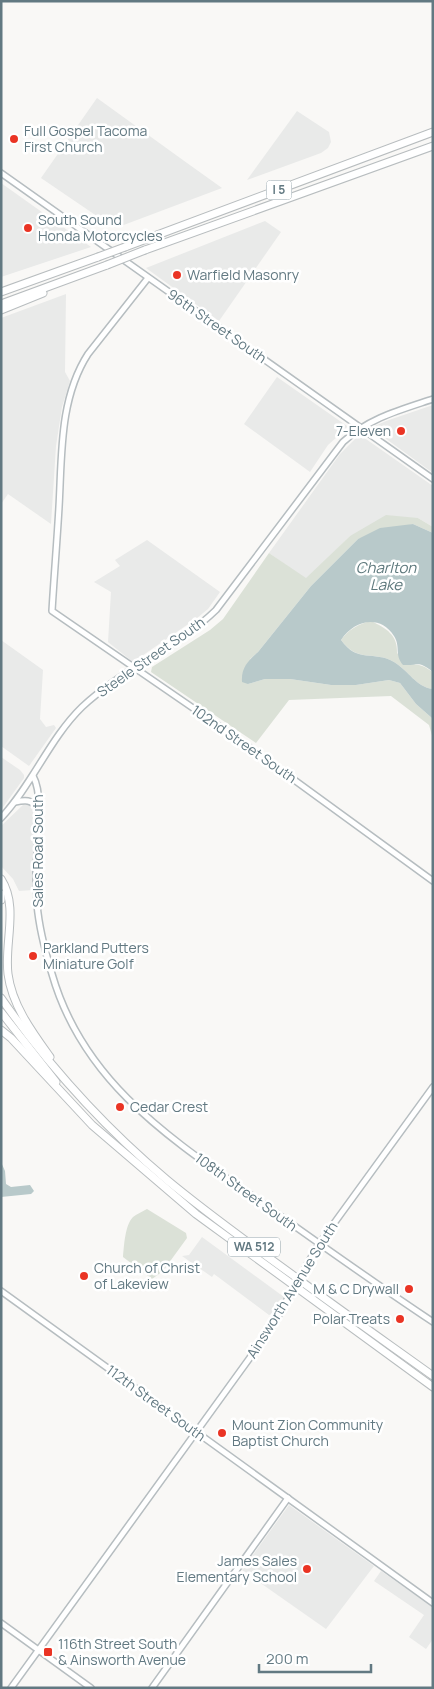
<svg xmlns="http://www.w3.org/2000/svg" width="434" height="1689" font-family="Manrope,sans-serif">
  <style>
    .built { fill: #e9eae9 }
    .green { fill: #dbe1d7 }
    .water { fill: #b8c9ca }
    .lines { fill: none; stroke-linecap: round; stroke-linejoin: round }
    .secondary-casing { stroke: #b6bdc0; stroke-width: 8 }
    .highway-casing { stroke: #b8bdbf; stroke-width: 9 }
    .secondary { stroke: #fff; stroke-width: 5 }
    .highway { stroke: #fff; stroke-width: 7 }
    .secondary-bridge-casing { stroke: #b6bdc0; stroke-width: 8; stroke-linecap: butt }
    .highway-bridge-casing { stroke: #b8bdbf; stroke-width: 9; stroke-linecap: butt }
    .secondary-bridge { stroke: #fff; stroke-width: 5 }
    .highway-bridge { stroke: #fff; stroke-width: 7 }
    .poi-dot { fill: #ea3424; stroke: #fff; stroke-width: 2 }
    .labels { text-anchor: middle; stroke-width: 5; stroke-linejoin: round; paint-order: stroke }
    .shield { fill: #fff; stroke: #91a1a8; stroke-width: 1 }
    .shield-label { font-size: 12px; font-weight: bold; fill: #627982 }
    .poi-label { font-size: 14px; fill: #627982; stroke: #fff; text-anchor: start }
    .street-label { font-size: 14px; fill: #627982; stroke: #fff }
    .water-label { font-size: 15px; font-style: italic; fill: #5d787c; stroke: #fff }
  </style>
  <rect width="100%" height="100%" fill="#f9f8f6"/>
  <!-- built -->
  <g class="built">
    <polygon points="97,98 187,163 222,188 121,226 110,225 41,178"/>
    <polygon points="297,111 329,132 331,142 328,148 321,153 247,180"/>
    <polygon points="1,183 91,247 1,277"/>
    <polygon points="265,221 281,232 219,321 146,268"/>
    <polygon points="66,294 65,372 70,381 62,407 56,446 51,524 8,494 1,504 1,318"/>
    <polygon points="277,377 347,426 346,429 328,445 310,472 244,424"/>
    <polygon points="433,405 433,473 374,430 375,426 386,421"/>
    <polygon points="363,437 433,486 433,527 418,518 350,536 306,579 269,553 340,454 356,438"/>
    <polygon points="147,540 220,592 208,609 197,618 133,662 108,642 111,592 94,582 120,566 115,560"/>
    <polygon points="1,640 43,670 40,719 46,727 54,725 56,728 29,766 1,746"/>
    <polygon points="1,757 20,770 24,775 24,778 1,810"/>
    <polygon points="23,805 30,805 35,812 33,890 19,891 13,879 1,866 1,826"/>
    <polygon points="202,1237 284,1297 275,1313 269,1315 214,1274 212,1277 182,1256 189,1255"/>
    <polygon points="289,1505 374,1566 326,1629 242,1570"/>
    <polygon points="381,1571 433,1607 433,1639 426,1649 409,1637 424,1615 374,1581"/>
  </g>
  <!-- green -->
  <g class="green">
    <polygon points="386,515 418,518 433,527 433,533 413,524 358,539 311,586 258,652 250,659 248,684 265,679 290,679 331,685 356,685 389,680 400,683 416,704 433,719 433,739 429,725 391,696 289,700 256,743 151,672 152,667 210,630 223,619 269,553 306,578 350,536"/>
    <path d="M371,621C386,628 398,635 397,653L408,665C419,663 424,666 433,672V689C416,687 409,671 394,662C374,650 359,664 341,640C348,630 360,623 371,621Z"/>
    <path d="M147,1209L186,1233L187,1238L163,1271L152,1279L123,1257C124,1246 125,1225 133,1217C137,1214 143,1211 147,1209Z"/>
  </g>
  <!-- water -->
  <g class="water">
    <path d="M413,524L433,533V672C417,660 420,666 403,665C394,654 401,647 394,636C380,614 354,620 341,640C358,664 374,650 394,662C409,671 416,687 433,689V719L416,704L400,683L389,680L356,685H331L290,679H265L248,684L242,682C241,668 248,661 258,652L311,586L358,539L380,528Z"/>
    <polygon points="1,1162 5,1171 6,1184 11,1187 30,1185 34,1191 31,1194 1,1197"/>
  </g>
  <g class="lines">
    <defs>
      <g id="secondary">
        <polyline points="1,173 433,479"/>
        <path d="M148,278L88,354C59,399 62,456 59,507C57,542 54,577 52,611L238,739L433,881"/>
        <path d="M33,776C45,797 36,848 36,873C36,883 37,894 37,904C39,928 45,951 52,974C84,1086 176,1142 265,1205C321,1245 376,1284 433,1322"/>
        <path d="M15,802C25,800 32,799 38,809"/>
        <path d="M1,818C32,785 50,738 82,707C122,669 177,648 216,610L343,442C369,418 400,410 433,399"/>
        <polyline points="304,1270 319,1244 433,1087"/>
        <polyline points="1,1291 433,1603"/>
        <polyline points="1,1623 91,1688"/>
        <polyline points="11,1688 249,1359 275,1322 287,1300"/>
        <polyline points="152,1688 288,1498"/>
      </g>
      <g id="highway">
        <polyline points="125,247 433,132"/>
        <polyline points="145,250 433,146"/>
        <polyline points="1,292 98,257"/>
        <polyline points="1,304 107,265"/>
        <polyline points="1,310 43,293"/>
        <path d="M1,879C19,907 4,943 8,974C12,1005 32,1032 50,1057"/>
        <polyline points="1,894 1,900"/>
        <path d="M1,998C48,1065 104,1127 167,1180C208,1214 251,1245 294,1276C340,1310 387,1343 433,1376"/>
        <polyline points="1,1012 56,1082"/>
        <polyline points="1,1030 11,1038 92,1125 196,1214 433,1387"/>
      </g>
    </defs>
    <!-- secondary casing -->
    <use href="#secondary" class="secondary-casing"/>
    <!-- highway casing -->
    <use href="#highway" class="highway-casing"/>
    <!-- secondary -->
    <use href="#secondary" class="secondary"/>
    <!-- highway -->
    <use href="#highway" class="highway"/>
    <defs>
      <polyline id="secondary-bridge" points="287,1300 304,1270"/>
      <g id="highway-bridge">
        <polyline points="98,257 125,247"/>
        <polyline points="107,265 145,250"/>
      </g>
    </defs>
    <!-- secondary-bridge casing -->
    <use href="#secondary-bridge" class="secondary-bridge-casing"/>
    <!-- highway-bridge casing -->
    <use href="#highway-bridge" class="highway-bridge-casing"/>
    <!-- secondary-bridge -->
    <use href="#secondary-bridge" class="secondary-bridge"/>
    <!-- highway-bridge -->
    <use href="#highway-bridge" class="highway-bridge"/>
  </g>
  <!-- markers -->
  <g class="poi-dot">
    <circle cx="14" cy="139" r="5"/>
    <circle cx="28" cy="228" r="5"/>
    <circle cx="177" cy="275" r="5"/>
    <circle cx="401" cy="431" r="5"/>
    <circle cx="33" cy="956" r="5"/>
    <circle cx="120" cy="1107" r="5"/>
    <circle cx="84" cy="1276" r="5"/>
    <circle cx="409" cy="1289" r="5"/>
    <circle cx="400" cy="1319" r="5"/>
    <circle cx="222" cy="1433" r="5"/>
    <circle cx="307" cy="1569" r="5"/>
    <rect x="43" y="1647" width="10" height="10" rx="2.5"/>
  </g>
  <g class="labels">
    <!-- shield labels -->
    <g class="shield">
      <rect x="266.5" y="180.5" width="25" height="19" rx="4"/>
      <rect x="228" y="1237.5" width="52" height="19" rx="4"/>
    </g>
    <g class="shield-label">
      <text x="279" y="194">I 5</text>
      <text x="254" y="1251">WA 512</text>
    </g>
    <!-- poi labels -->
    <g class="poi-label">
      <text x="24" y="136">Full Gospel Tacoma<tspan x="24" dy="16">First Church</tspan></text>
      <text x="38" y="225">South Sound<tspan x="38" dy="16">Honda Motorcycles</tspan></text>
      <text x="187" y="280">Warfield Masonry</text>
      <text x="391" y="436" text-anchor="end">7-Eleven</text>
      <text x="43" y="953">Parkland Putters<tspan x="43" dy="16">Miniature Golf</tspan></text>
      <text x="130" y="1112">Cedar Crest</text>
      <text x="94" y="1273">Church of Christ<tspan x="94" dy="16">of Lakeview</tspan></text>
      <text x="399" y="1294" text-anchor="end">M &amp; C Drywall</text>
      <text x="390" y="1324" text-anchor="end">Polar Treats</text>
      <text x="232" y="1430">Mount Zion Community<tspan x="232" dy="16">Baptist Church</tspan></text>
      <text x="297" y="1566" text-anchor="end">James Sales<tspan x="297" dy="16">Elementary School</tspan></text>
      <text x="58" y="1649">116th Street South<tspan x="58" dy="16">&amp; Ainsworth Avenue</tspan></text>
    </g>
    <!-- street labels -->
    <g class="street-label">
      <text transform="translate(217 326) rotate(35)" y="5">96th Street South</text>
      <text transform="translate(151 657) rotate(-35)" y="5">Steele Street South</text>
      <text transform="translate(244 744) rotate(35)" y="5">102nd Street South</text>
      <text transform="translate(38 851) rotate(-90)" y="5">Sales Road South</text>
      <text transform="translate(246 1192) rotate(36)" y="5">108th Street South</text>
      <text transform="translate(292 1290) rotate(-58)" y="5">Ainsworth Avenue South</text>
      <text transform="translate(156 1403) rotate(36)" y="5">112th Street South</text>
    </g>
    <!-- water labels -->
    <g class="water-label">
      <text x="386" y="573">Charlton<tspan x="386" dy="17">Lake</tspan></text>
    </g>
  </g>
  <!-- border -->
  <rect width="434" height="1689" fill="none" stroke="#627982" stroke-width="5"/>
  <!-- scale -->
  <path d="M259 1664v8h112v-8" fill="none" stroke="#627982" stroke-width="2.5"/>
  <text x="266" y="1664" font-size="15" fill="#627982" stroke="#ffffff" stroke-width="4" paint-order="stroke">200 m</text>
</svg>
